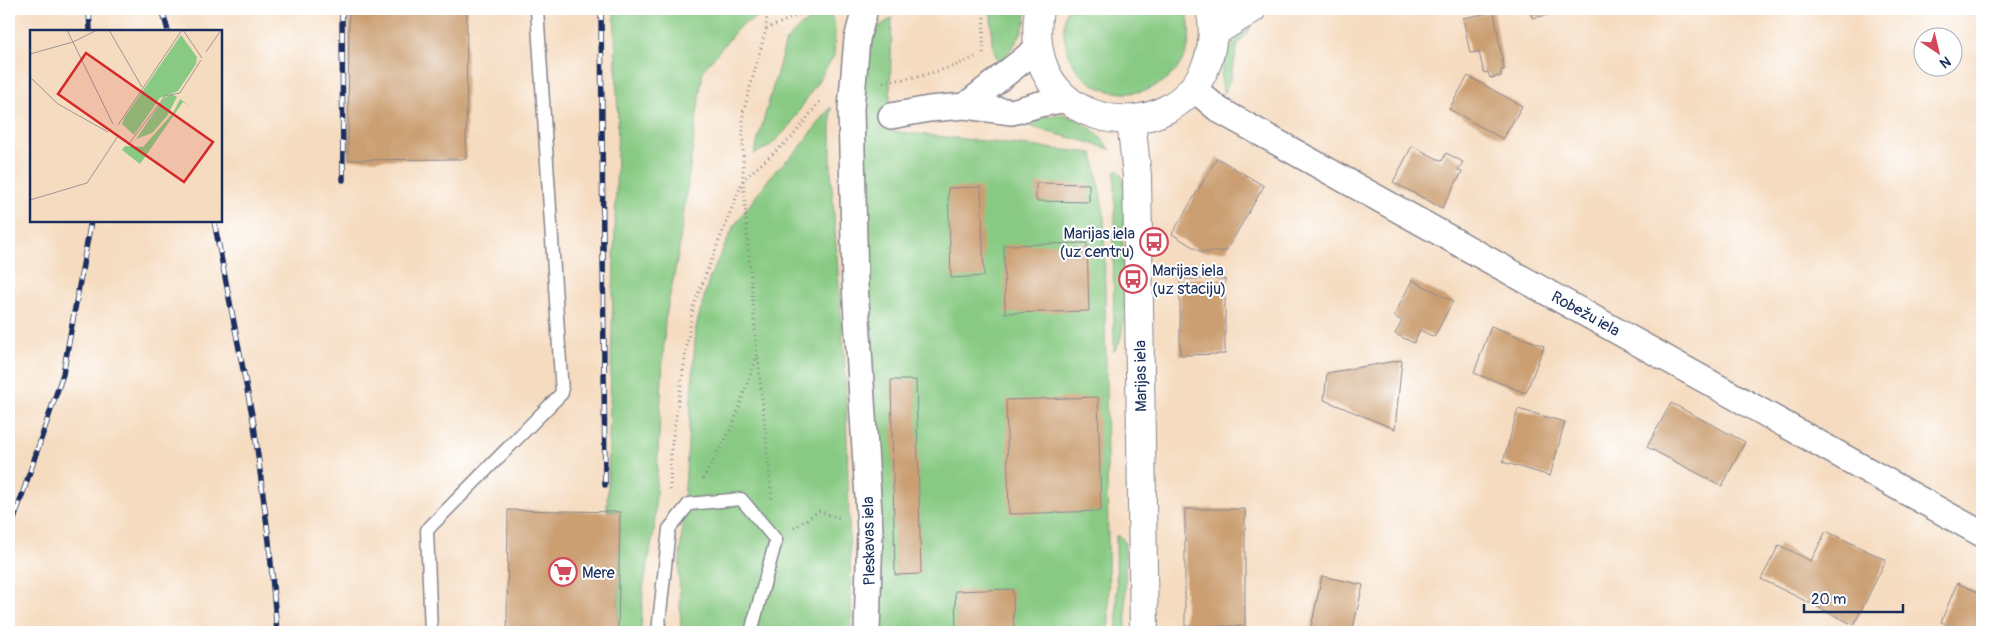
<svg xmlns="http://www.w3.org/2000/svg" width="1991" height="641" font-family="Pangolin,sans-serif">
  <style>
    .green { fill: #88ca83; stroke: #527c70 }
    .building { fill: #cb9f72 }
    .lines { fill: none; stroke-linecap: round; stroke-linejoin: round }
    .lane-casing { stroke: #88858e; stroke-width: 15 }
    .street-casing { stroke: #88858e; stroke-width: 28 }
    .secondary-casing { stroke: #88858e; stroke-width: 30 }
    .path { stroke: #88858e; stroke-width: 3; stroke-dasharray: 1 4; stroke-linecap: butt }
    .lane { stroke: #fff; stroke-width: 12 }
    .street { stroke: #fff; stroke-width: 25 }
    .secondary { stroke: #fff; stroke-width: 28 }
    .rail-casing { stroke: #1b2f5e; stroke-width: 5.5 }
    .rail { stroke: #fff; stroke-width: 4; stroke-dasharray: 11; stroke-linecap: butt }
    .labels { text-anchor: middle; stroke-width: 4; stroke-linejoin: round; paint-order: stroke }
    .poi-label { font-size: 16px; fill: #1b2f5e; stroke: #fff; text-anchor: start }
    .street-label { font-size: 16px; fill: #1b2f5e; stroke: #fff }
    .inset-road { fill: none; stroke: #9e9698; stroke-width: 1 }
    .view { fill: #d62828; fill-opacity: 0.15; stroke: #d62828; stroke-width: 2.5 }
    .inset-edge { fill: none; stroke: #1b2f5e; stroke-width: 2.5 }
  </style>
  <rect width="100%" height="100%" fill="#fff"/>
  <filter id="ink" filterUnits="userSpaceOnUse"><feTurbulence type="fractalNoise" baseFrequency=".02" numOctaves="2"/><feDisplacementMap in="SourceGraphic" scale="10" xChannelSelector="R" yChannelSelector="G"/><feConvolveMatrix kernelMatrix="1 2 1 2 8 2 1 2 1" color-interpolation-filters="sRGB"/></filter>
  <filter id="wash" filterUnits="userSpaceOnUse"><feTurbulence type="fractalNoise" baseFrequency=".0096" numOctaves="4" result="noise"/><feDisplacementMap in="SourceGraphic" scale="20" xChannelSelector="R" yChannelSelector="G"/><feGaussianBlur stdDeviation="1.12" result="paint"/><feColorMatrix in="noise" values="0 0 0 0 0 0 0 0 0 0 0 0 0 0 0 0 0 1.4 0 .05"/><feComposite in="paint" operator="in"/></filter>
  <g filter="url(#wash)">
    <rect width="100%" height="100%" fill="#f5dbbf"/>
    <!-- green -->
    <g class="green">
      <polygon points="614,9 772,9 740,26 703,70 678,255 665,320 654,531 643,589 641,632 618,632 620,512 607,511 618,118"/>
      <path d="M991,9H1026C1027,30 1013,49 998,63L992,43Z"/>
      <path d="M1067,9H1186C1189,21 1191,34 1188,47C1170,108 1081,109 1066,46C1063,34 1063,21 1067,9Z"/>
      <polygon points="830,10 835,30 834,56 788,128 770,146 754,154 786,41 802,25"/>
      <polygon points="892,18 889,131 1093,153 1104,214 1109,632 880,632 875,393 858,134 864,43 877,28"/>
      <path d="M1254,23L1238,45L1229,83L1223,94C1223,86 1220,77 1222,70C1224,51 1240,34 1254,23Z"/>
      <polygon points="831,107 831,174 845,368 852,632 681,632 679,574 696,327 709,279 734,226 774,172 799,149"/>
      <path d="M1063,114C1088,124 1094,129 1111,150C1084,139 1057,136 1030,126L1027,119Z"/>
      <path d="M1118,170C1129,183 1125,210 1124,226L1119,228L1115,227V171Z"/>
      <path d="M1113,236L1121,238L1123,244C1123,273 1130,331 1114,352Z"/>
      <polygon points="1116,536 1120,536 1125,542 1126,632 1117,632"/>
    </g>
    <g id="blocks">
      <!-- building -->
      <g class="building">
        <polygon points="349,9 467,9 466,159 348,160"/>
        <polygon points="1530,9 1574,9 1574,10 1532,18"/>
        <polygon points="1494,12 1504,70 1501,70 1501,76 1490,78 1488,72 1484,73 1479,52 1470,53 1463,18"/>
        <polygon points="1468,76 1522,106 1503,139 1449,109"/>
        <polygon points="1412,146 1442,161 1446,153 1463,162 1458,170 1462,172 1442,208 1393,182"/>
        <polygon points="1217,158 1264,186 1226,251 1201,252 1172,234"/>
        <polygon points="1036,183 1089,184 1089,202 1036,201"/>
        <polygon points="981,187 984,276 951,278 948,188"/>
        <polygon points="1087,243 1089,311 1005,313 1004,245"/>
        <polygon points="1180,279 1225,279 1225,354 1180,355"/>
        <polygon points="1412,280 1453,301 1434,337 1420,330 1414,343 1395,334 1402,321 1394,316"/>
        <polygon points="1491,326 1544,346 1526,393 1474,373"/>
        <polygon points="1402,360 1395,429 1324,400 1327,373"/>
        <polygon points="891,380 916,380 921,574 895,575"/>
        <polygon points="1098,397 1101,511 1009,514 1006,400"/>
        <polygon points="1671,403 1745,442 1722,486 1647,447"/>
        <polygon points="1518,409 1565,422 1550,476 1503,462"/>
        <rect x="1185" y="509" width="60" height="117"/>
        <polygon points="508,510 620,512 618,632 507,632"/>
        <polygon points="1826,531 1886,560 1854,625 1761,579 1779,545 1811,561"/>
        <polygon points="1322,576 1363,585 1352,632 1310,632"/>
        <polygon points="1957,583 1982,594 1982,632 1966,632 1941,622"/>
        <polygon points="1013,589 1014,632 956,632 955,591"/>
      </g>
    </g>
  </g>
  <g filter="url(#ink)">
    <use href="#blocks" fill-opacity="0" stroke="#88858e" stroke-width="1"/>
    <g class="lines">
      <defs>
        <g id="lane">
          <polyline points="431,632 427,530 562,393 537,9"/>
          <polyline points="658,632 669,529 689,504 741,499 776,540 751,632"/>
        </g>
        <g id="street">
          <polyline points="865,9 857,39 851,108 855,285 870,530 867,632"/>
          <polyline points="1193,88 1219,110 1982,534"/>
          <polyline points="965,106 1038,48"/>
          <polyline points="891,116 929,109 965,106 1012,112 1040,104 1068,99"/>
        </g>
        <g id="secondary">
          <path d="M1039,9C1036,28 1036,46 1043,65C1060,114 1123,133 1167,109C1184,100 1197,86 1205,68C1213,50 1215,28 1210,9"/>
          <polyline points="1213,33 1252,9"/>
          <polyline points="1131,120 1137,176 1144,632"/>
        </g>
      </defs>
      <!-- lane casing -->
      <use href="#lane" class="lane-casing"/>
      <!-- street casing -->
      <use href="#street" class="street-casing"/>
      <!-- secondary casing -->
      <use href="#secondary" class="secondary-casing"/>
      <!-- path -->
      <g class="path">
        <polyline points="766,29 812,9"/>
        <polyline points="983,53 984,9"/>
        <path d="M883,82C916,78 945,71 975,57"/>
        <polyline points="758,358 772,499"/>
        <polyline points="703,479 732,427 757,356 743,180 743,113 766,29 767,9"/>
        <polyline points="670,490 671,449 693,307 743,180 792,137 821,100"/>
        <polyline points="794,528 819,511 839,518"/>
      </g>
      <!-- lane -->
      <use href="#lane" class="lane"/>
      <!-- street -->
      <use href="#street" class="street"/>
      <!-- secondary -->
      <use href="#secondary" class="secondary"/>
      <defs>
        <g id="rail">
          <polyline points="89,9 90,31"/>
          <polyline points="162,9 168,31"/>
          <polyline points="342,9 343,180"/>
          <polyline points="601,9 605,485"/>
          <polyline points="214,221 254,425 269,541 277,632"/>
          <polyline points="9,534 63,374 91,221"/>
        </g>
      </defs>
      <!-- rail casing -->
      <use href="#rail" class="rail-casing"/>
      <!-- rail -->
      <use href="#rail" class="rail"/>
    </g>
  </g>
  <!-- icons -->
  <defs>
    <symbol id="bus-ring" viewBox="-11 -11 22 22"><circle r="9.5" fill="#fff" stroke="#d1495b" stroke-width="1.5"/><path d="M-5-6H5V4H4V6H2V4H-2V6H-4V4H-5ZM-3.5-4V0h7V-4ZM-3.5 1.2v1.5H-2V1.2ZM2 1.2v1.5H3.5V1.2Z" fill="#d1495b"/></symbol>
    <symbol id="supermarket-ring" viewBox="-11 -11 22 22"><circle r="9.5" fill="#fff" stroke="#d1495b" stroke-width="1.5"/><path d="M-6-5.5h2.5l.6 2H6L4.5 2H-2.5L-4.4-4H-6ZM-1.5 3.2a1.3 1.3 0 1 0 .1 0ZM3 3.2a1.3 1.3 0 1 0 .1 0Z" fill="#d1495b"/></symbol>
  </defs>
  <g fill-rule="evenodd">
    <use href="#bus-ring" x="1138" y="226" width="32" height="32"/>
    <use href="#bus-ring" x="1117" y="263" width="32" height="32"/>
    <use href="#supermarket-ring" x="547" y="556" width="32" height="32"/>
  </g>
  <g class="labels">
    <!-- poi labels -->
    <g class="poi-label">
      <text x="1135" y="239" text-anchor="end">Marijas iela<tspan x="1135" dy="18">(uz centru)</tspan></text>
      <text x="1152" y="276">Marijas iela<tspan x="1152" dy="18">(uz staciju)</tspan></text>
      <text x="582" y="578">Mere</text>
    </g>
    <!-- street labels -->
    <g class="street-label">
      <text transform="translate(1586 313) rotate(29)" y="6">Robežu iela</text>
      <text transform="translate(1140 376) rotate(-91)" y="6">Marijas iela</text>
      <text transform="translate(868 541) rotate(-91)" y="6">Pleskavas iela</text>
    </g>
  </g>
  <!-- overview -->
  <g transform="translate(30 30)">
    <rect width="192" height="192" fill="#f5dbbf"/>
    <path d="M151,5L167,27L166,34L148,61L130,68L99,112L104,105L92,94L94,88ZM142,64L147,67L137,86L122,103L106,109L134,68ZM150,69L160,76L153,72L110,134L92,120L95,116L113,117L143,83Z" fill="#88ca83"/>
    <path class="inset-road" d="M37,0L83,94M79,0L112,57M153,0L172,28M176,22L191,0M0,24L43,12L67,0M0,47L28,74L78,102M88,95L152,0M98,115L135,66L150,63L171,30M0,170L57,153L88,106"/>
    <path class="view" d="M56,23L183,112L154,152L28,64Z"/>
    <rect width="192" height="192" class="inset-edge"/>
  </g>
  <!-- margin -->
  <rect width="1991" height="641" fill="none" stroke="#fff" stroke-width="30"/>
  <!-- north arrow -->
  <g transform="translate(1938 52) rotate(145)"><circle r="24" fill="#ffffff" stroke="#a4acbf"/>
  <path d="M0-4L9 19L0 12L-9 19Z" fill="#d1495b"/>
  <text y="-8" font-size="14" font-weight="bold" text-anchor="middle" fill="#1b2f5e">N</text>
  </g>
  <!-- scale -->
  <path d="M1804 604v8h99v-8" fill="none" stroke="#1b2f5e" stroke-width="2.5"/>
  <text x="1811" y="604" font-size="15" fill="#1b2f5e" stroke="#ffffff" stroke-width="4" paint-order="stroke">20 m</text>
</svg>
